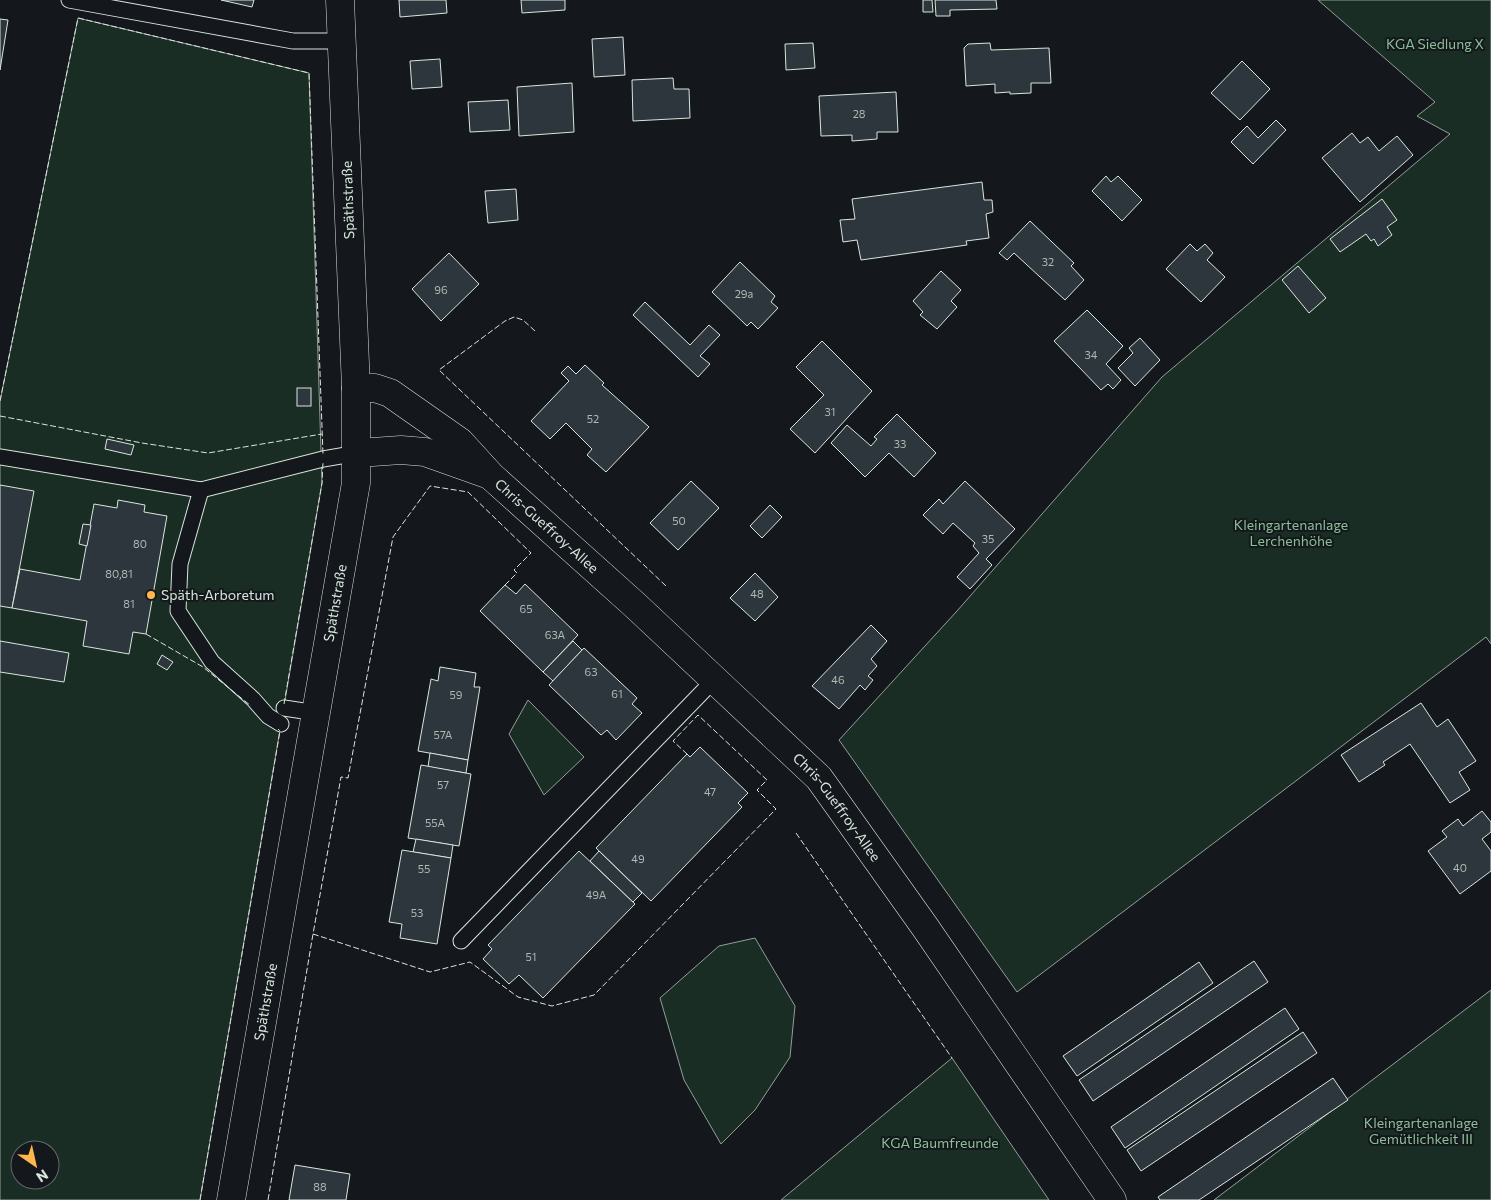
<svg xmlns="http://www.w3.org/2000/svg" width="1491" height="1200" font-family="Commissioner,sans-serif">
  <style>
    .green { fill: #1a2d24; stroke: #939e99; fill-rule: evenodd }
    .building { fill: #2c363c; stroke: #d8e6dc }
    .lines { fill: none; stroke-linecap: round; stroke-linejoin: round }
    .service-casing { stroke: #d8e6dc; stroke-width: 17 }
    .minor-casing { stroke: #d8e6dc; stroke-width: 29 }
    .secondary-casing { stroke: #d8e6dc; stroke-width: 29 }
    .service { stroke: #14181c; stroke-width: 15 }
    .minor { stroke: #14181c; stroke-width: 28 }
    .secondary { stroke: #14181c; stroke-width: 28 }
    .fence { stroke: #d8e6dc; stroke-width: 1; stroke-dasharray: 6 2.5; stroke-linecap: butt }
    .poi-dot { fill: #ffb74d; stroke: #14181c; stroke-width: 2 }
    .labels { text-anchor: middle; stroke-width: 4; stroke-linejoin: round; paint-order: stroke }
    .number-label { font-size: 11px; fill: #adbab4 }
    .park-label { font-size: 14px; fill: #8ac095; stroke: #14181c }
    .street-label { font-size: 14px; fill: #d8e6dc; stroke: #14181c }
    .poi-label { font-size: 14px; fill: #d8e6dc; stroke: #14181c; text-anchor: start }
  </style>
  <rect width="100%" height="100%" fill="#14181c"/>
  <!-- green -->
  <g class="green">
    <polygon points="1318,0 1491,0 1491,644 1486,637 1017,992 839,740 957,611 1162,377 1450,134 1417,116 1435,102"/>
    <path d="M78,18L309,73L322,483L200,1200H0V401ZM20,1150H50V1180H20Z"/>
    <polygon points="528,700 584,757 544,795 509,734"/>
    <polygon points="755,938 795,1006 790,1057 755,1110 721,1144 684,1080 660,998 719,946"/>
    <polygon points="1491,990 1491,1200 1214,1200"/>
    <polygon points="952,1058 1049,1200 781,1200"/>
  </g>
  <!-- building -->
  <g class="building">
    <polygon points="221,0 254,0 252,7"/>
    <polygon points="399,0 446,0 447,13 400,17"/>
    <polygon points="521,0 565,0 565,10 522,13"/>
    <polygon points="923,0 932,0 933,12 923,12"/>
    <polygon points="935,0 996,0 997,9 950,10 950,16 936,16"/>
    <polygon points="0,19 8,20 0,70"/>
    <polygon points="623,37 625,75 594,77 592,39"/>
    <polygon points="813,43 815,68 786,70 785,44"/>
    <polygon points="990,43 991,50 1049,48 1051,83 1031,83 1031,93 1010,94 1010,92 995,93 995,84 966,86 964,48 968,44"/>
    <polygon points="440,59 442,87 412,89 410,61"/>
    <polygon points="1242,61 1270,89 1240,120 1211,93"/>
    <polygon points="673,78 674,89 689,89 690,118 633,121 632,80"/>
    <polygon points="572,83 574,132 519,136 517,87"/>
    <polygon points="896,92 898,132 877,132 877,139 852,141 852,135 821,136 819,96"/>
    <polygon points="508,100 510,130 470,132 468,102"/>
    <polygon points="1276,120 1286,130 1253,164 1231,142 1247,126 1258,138"/>
    <polygon points="1352,133 1360,143 1368,137 1379,151 1397,136 1413,155 1360,202 1322,158"/>
    <polygon points="1106,176 1111,182 1118,176 1142,200 1122,221 1092,191"/>
    <polygon points="982,182 984,200 992,200 993,212 986,214 989,238 966,241 967,245 861,260 857,240 843,242 840,220 855,219 852,199"/>
    <polygon points="516,189 518,220 488,223 485,191"/>
    <polygon points="1382,199 1397,220 1387,227 1392,235 1378,246 1374,239 1371,241 1366,234 1340,252 1330,239"/>
    <polygon points="1030,221 1074,263 1071,266 1084,280 1065,300 1014,253 1007,260 999,253"/>
    <polygon points="1190,244 1197,251 1205,244 1213,253 1207,260 1225,277 1201,302 1166,269"/>
    <polygon points="449,253 479,284 441,321 412,289"/>
    <polygon points="740,262 775,296 771,302 778,308 758,329 751,322 747,326 712,292"/>
    <polygon points="1298,266 1326,298 1309,313 1282,280"/>
    <polygon points="941,271 961,290 951,301 957,307 937,329 920,315 923,312 913,301"/>
    <polygon points="645,302 690,345 709,325 720,335 700,356 710,364 698,377 633,315"/>
    <polygon points="1087,310 1123,346 1106,364 1121,380 1113,389 1108,384 1101,390 1054,341"/>
    <polygon points="1140,338 1160,360 1135,386 1118,368 1133,353 1129,348"/>
    <polygon points="822,341 872,391 815,453 790,429 824,395 796,367"/>
    <polygon points="585,365 604,383 602,385 649,427 606,472 587,455 592,449 566,423 550,439 531,421 569,381 561,373 568,366 576,374"/>
    <rect x="297" y="388" width="14" height="18"/>
    <polygon points="897,414 936,453 914,477 889,453 865,477 831,443 847,425 871,446 877,439 874,437"/>
    <polygon points="107,439 134,445 131,455 105,449"/>
    <polygon points="691,481 719,508 678,550 650,523"/>
    <polygon points="965,481 1015,529 986,559 992,565 970,589 957,577 979,553 973,546 975,543 953,523 943,534 923,515 939,499 943,504"/>
    <polygon points="0,485 34,491 12,608 0,606"/>
    <polygon points="118,500 145,505 144,512 167,516 146,634 133,632 129,654 83,646 87,621 12,608 20,569 80,580 94,504 117,508"/>
    <polygon points="770,505 782,517 762,538 750,526"/>
    <polygon points="83,524 91,525 87,546 79,544"/>
    <polygon points="755,573 778,597 755,621 730,598"/>
    <polygon points="525,584 578,635 543,672 480,611 505,585 516,594"/>
    <polygon points="871,625 887,641 871,659 877,666 868,676 873,680 865,690 860,685 839,709 812,686"/>
    <polygon points="0,641 69,653 64,682 0,672"/>
    <polygon points="573,641 582,650 553,681 543,672"/>
    <polygon points="584,648 637,698 632,704 642,713 616,740 607,730 601,735 549,685"/>
    <polygon points="162,655 173,662 167,670 157,664"/>
    <polygon points="440,667 476,673 474,687 480,687 468,760 418,751 431,679 438,681"/>
    <polygon points="1421,703 1437,727 1448,719 1476,761 1459,772 1470,790 1450,803 1410,744 1383,762 1385,765 1359,782 1341,755"/>
    <polygon points="700,747 748,793 738,803 742,807 651,901 596,848 687,754 690,757"/>
    <polygon points="430,753 468,760 466,773 428,767"/>
    <polygon points="421,765 471,774 459,846 408,838"/>
    <polygon points="1482,811 1491,822 1491,832 1482,839 1491,851 1491,871 1460,894 1428,851 1447,837 1442,831 1458,819 1463,826"/>
    <polygon points="416,839 453,845 451,858 413,852"/>
    <polygon points="402,850 451,858 437,944 400,938 402,924 389,922"/>
    <polygon points="579,851 635,904 543,998 519,975 509,984 483,959 492,949 488,945"/>
    <polygon points="599,851 642,893 633,902 590,861"/>
    <polygon points="1254,961 1268,982 1093,1101 1079,1080"/>
    <polygon points="1199,962 1213,983 1077,1076 1063,1056"/>
    <polygon points="1285,1008 1299,1029 1125,1148 1111,1127"/>
    <polygon points="1303,1032 1317,1053 1141,1171 1127,1150"/>
    <polygon points="1333,1078 1348,1100 1199,1200 1160,1200 1158,1197"/>
    <polygon points="295,1165 350,1174 346,1200 289,1200"/>
  </g>
  <g class="lines">
    <defs>
      <g id="service">
        <polyline points="69,0 293,41 342,41"/>
        <polyline points="0,457 201,490 323,459 358,453"/>
        <polyline points="201,490 180,564 178,611 212,662 253,699 268,716 281,724"/>
        <polyline points="284,708 317,713"/>
        <polyline points="461,941 714,680"/>
      </g>
      <g id="minor">
        <path id="s1" d="M356,388H375L390,393L460,442L491,476L636,606L819,778L925,927L1112,1200"/>
        <polyline points="358,453 401,450 425,452 487,474"/>
      </g>
      <g id="secondary">
        <path id="s2" d="M231,1200L356,483V388L340,0"/>
      </g>
    </defs>
    <!-- service casing -->
    <use href="#service" class="service-casing"/>
    <!-- minor casing -->
    <use href="#minor" class="minor-casing"/>
    <!-- secondary casing -->
    <use href="#secondary" class="secondary-casing"/>
    <!-- service -->
    <use href="#service" class="service"/>
    <!-- minor -->
    <use href="#minor" class="minor"/>
    <!-- secondary -->
    <use href="#secondary" class="secondary"/>
    <!-- fence -->
    <g class="fence">
      <polyline points="535,331 523,320 514,317 505,321 439,370 666,586"/>
      <polyline points="0,401 78,18 309,73 323,454"/>
      <polyline points="0,416 142,443 208,453 322,434"/>
      <polyline points="505,585 517,573 514,570 531,553 468,492 430,486 393,537 348,778 341,777 313,934 430,972 470,962 518,997 552,1006 594,995 776,809 757,790 767,780 698,715 673,741 687,754"/>
      <polyline points="146,634 203,667 251,706"/>
      <polyline points="284,704 322,483 323,462"/>
      <polyline points="796,833 952,1058"/>
      <polyline points="200,1200 280,731 278,729"/>
      <polyline points="268,1200 313,934"/>
    </g>
  </g>
  <!-- markers -->
  <circle class="poi-dot" cx="151" cy="595" r="5"/>
  <g class="labels">
    <!-- number labels -->
    <g class="number-label">
      <text x="859" y="118">28</text>
      <text x="1048" y="266">32</text>
      <text x="441" y="294">96</text>
      <text x="744" y="298">29a</text>
      <text x="1091" y="359">34</text>
      <text x="830" y="416">31</text>
      <text x="593" y="423">52</text>
      <text x="900" y="448">33</text>
      <text x="679" y="525">50</text>
      <text x="988" y="543">35</text>
      <text x="140" y="548">80</text>
      <text x="119" y="578">80,81</text>
      <text x="757" y="598">48</text>
      <text x="129" y="608">81</text>
      <text x="526" y="613">65</text>
      <text x="555" y="639">63A</text>
      <text x="591" y="676">63</text>
      <text x="838" y="684">46</text>
      <text x="617" y="698">61</text>
      <text x="456" y="699">59</text>
      <text x="443" y="739">57A</text>
      <text x="443" y="789">57</text>
      <text x="710" y="796">47</text>
      <text x="435" y="827">55A</text>
      <text x="638" y="863">49</text>
      <text x="1460" y="872">40</text>
      <text x="424" y="873">55</text>
      <text x="596" y="899">49A</text>
      <text x="417" y="917">53</text>
      <text x="531" y="961">51</text>
      <text x="320" y="1191">88</text>
    </g>
    <!-- park labels -->
    <g class="park-label">
      <text x="1435" y="49">KGA Siedlung X</text>
      <text x="1291" y="530">Kleingartenanlage<tspan x="1291" dy="16">Lerchenhöhe</tspan></text>
      <text x="1421" y="1128">Kleingartenanlage<tspan x="1421" dy="16">Gemütlichkeit III</tspan></text>
      <text x="940" y="1148">KGA Baumfreunde</text>
    </g>
    <!-- street labels -->
    <g class="street-label">
      <text transform="translate(348 200) rotate(-92)" y="5">Späthstraße</text>
      <text dy="5" stroke="none"><textPath href="#s1" startOffset="241">Chris-Gueffroy-Allee</textPath></text>
      <text dy="5" stroke="none"><textPath href="#s2" startOffset="606">Späthstraße</textPath></text>
      <text dy="5" stroke="none"><textPath href="#s1" startOffset="646">Chris-Gueffroy-Allee</textPath></text>
      <text dy="5" stroke="none"><textPath href="#s2" startOffset="201">Späthstraße</textPath></text>
    </g>
    <!-- poi labels -->
    <g class="poi-label">
      <text x="161" y="600">Späth-Arboretum</text>
    </g>
  </g>
  <!-- north arrow -->
  <g transform="translate(35 1165) rotate(146)"><circle r="24" fill="#14181c" stroke="#626a69"/>
  <path d="M0-4L9 19L0 12L-9 19Z" fill="#ffb74d"/>
  <text y="-8" font-size="14" font-weight="bold" text-anchor="middle" fill="#d8e6dc">N</text>
  </g>
</svg>
